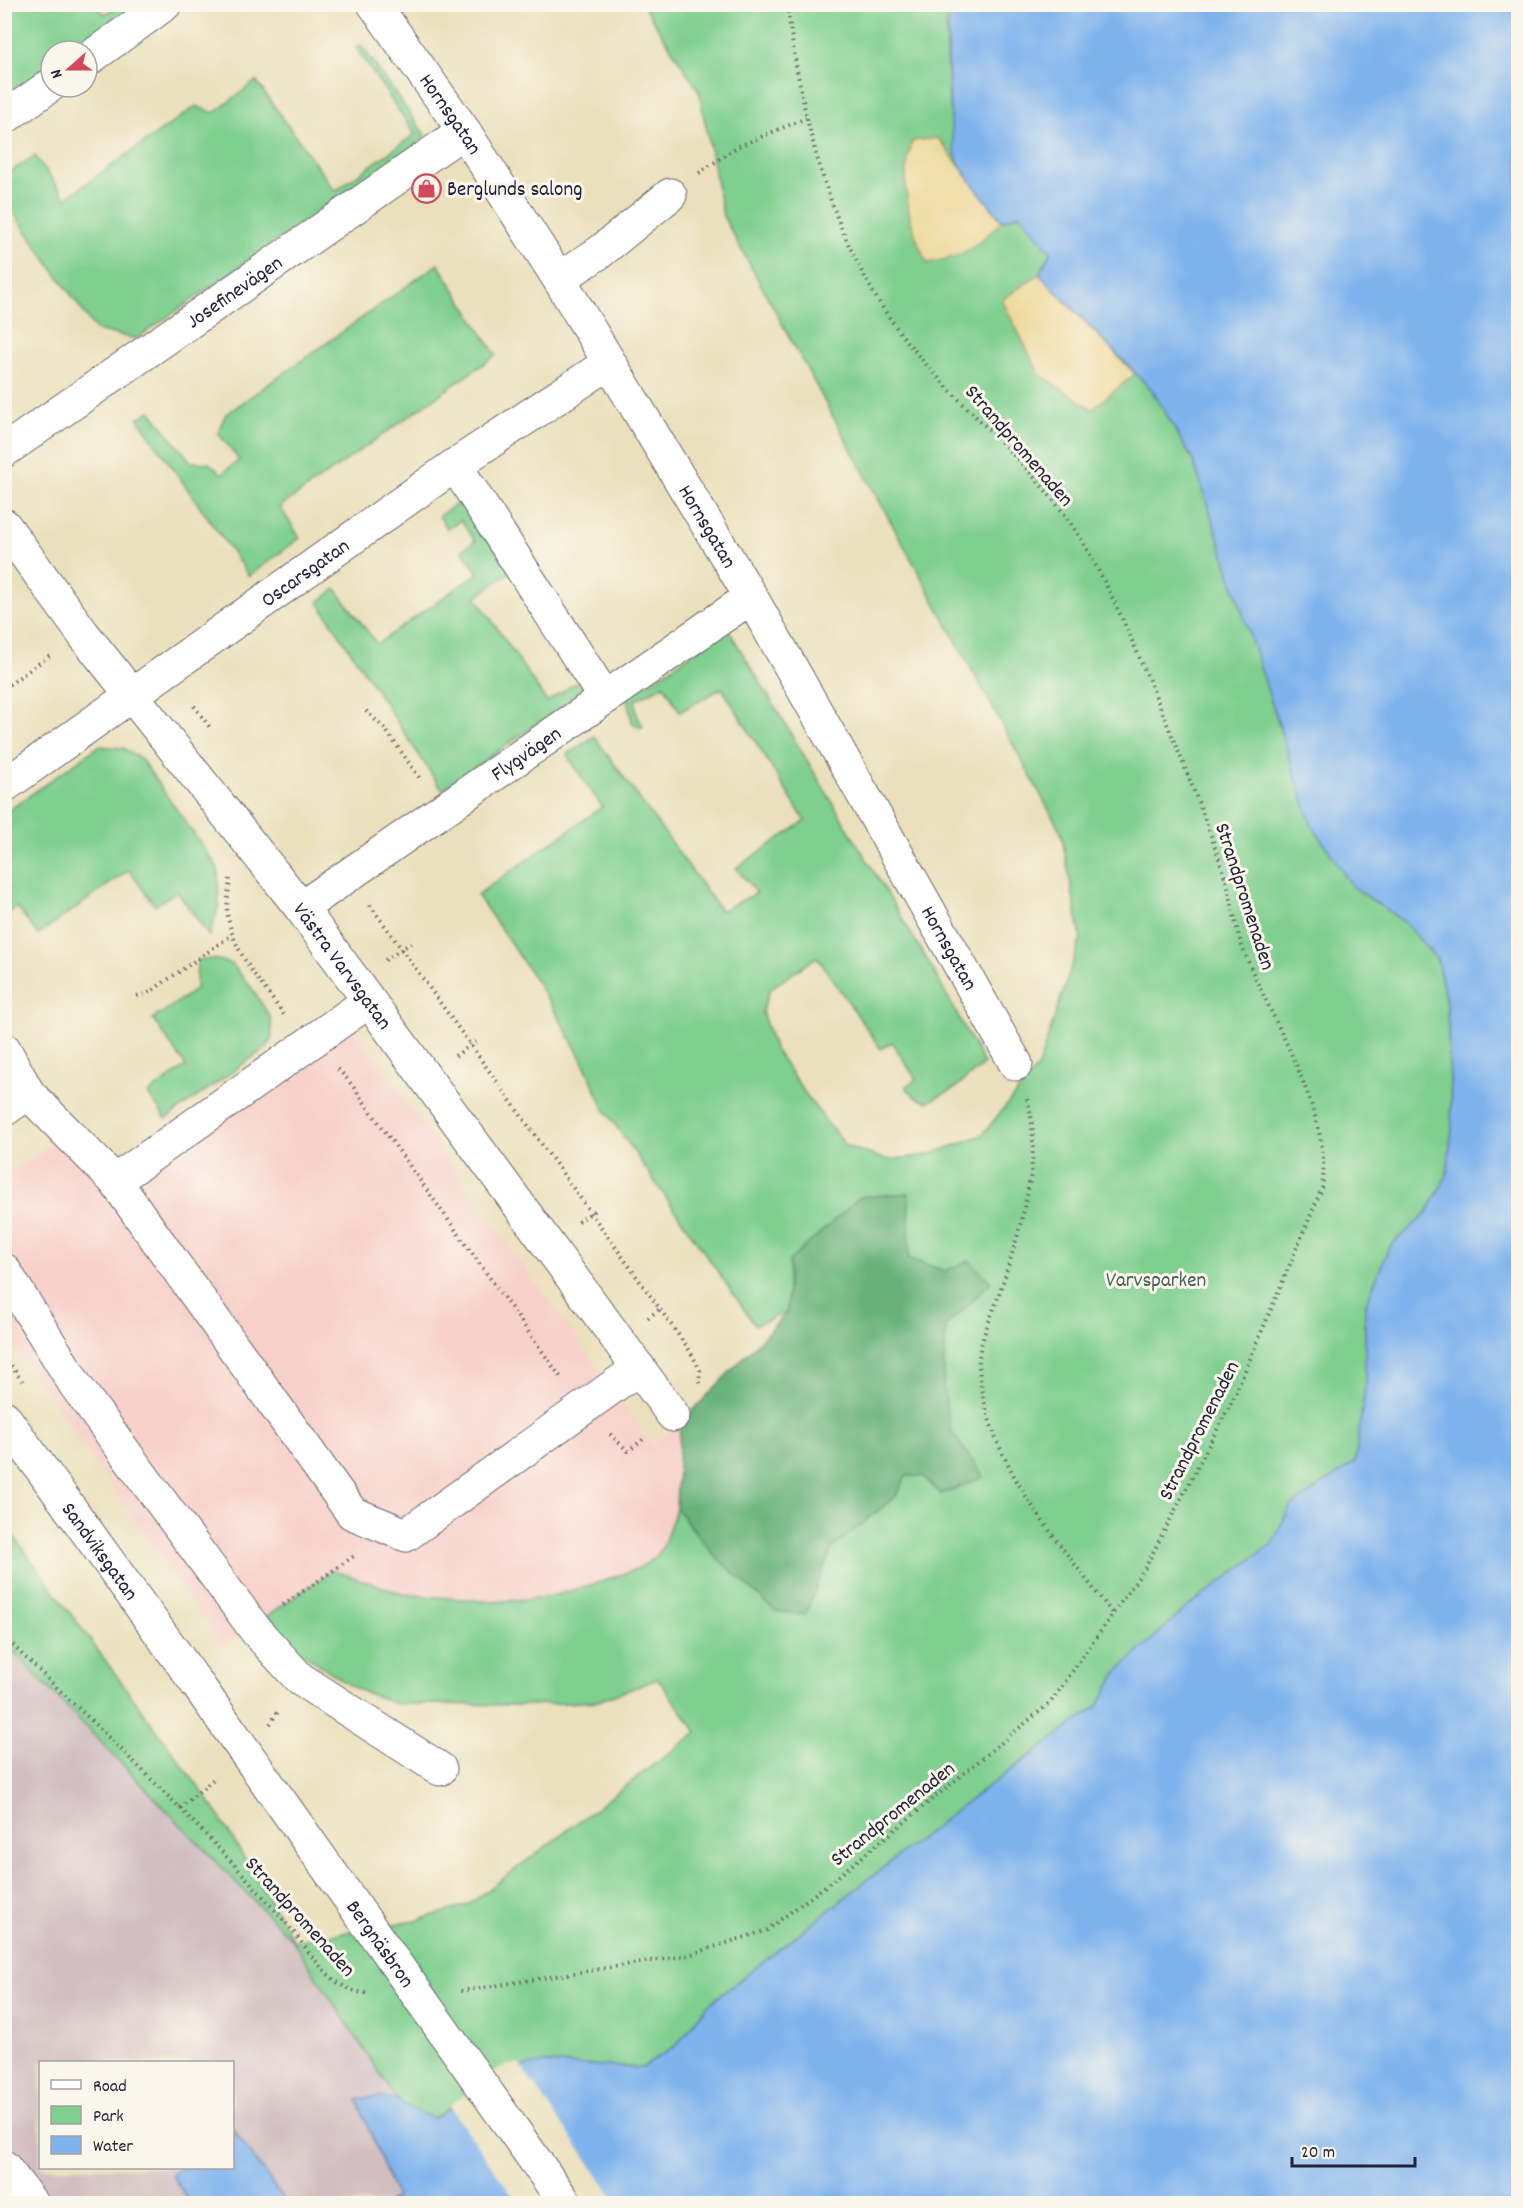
<svg xmlns="http://www.w3.org/2000/svg" width="1523" height="2208" font-family="Dekko,sans-serif">
  <style>
    .built { fill: #f7d0c9 }
    .industrial { fill: #d2bec1 }
    .green { fill: #7fcf8f; stroke: #507865; stroke-width: 1.5 }
    .forest { fill: #67b27a; stroke: #446a5a; stroke-width: 1.5 }
    .sand { fill: #eeda9e; stroke: #887e6c; stroke-width: 1.5 }
    .water { fill: #7fb3ed; stroke: #506a94; stroke-width: 1.5 }
    .pier { fill: #ebe0bc }
    .lines { fill: none; stroke-linecap: round; stroke-linejoin: round }
    .minor-casing { stroke: #686468; stroke-width: 35 }
    .major-casing { stroke: #686468; stroke-width: 35 }
    .path { stroke: #686468; stroke-width: 4; stroke-dasharray: 1.5 4.5; stroke-linecap: butt }
    .minor { stroke: #fff; stroke-width: 33 }
    .major { stroke: #fff; stroke-width: 33 }
    .major-bridge-casing { stroke: #686468; stroke-width: 35; stroke-linecap: butt }
    .major-bridge { stroke: #fff; stroke-width: 33 }
    .labels { text-anchor: middle; stroke-width: 6; stroke-linejoin: round; paint-order: stroke }
    .street-label { font-size: 21px; fill: #22223b; stroke: #fbf7ec }
    .poi-label { font-size: 21px; fill: #22223b; stroke: #fbf7ec; text-anchor: start }
    .park-label { font-size: 21px; fill: #435f58; stroke: #fbf7ec }
  </style>
  <rect width="100%" height="100%" fill="#fbf7ec"/>
  <filter id="ink" filterUnits="userSpaceOnUse"><feTurbulence type="fractalNoise" baseFrequency=".0167" numOctaves="2"/><feDisplacementMap in="SourceGraphic" scale="12" xChannelSelector="R" yChannelSelector="G"/><feConvolveMatrix kernelMatrix="1 2 1 2 8 2 1 2 1" color-interpolation-filters="sRGB"/></filter>
  <filter id="wash" filterUnits="userSpaceOnUse"><feTurbulence type="fractalNoise" baseFrequency=".008" numOctaves="4" result="noise"/><feDisplacementMap in="SourceGraphic" scale="24" xChannelSelector="R" yChannelSelector="G"/><feGaussianBlur stdDeviation="1.35" result="paint"/><feColorMatrix in="noise" values="0 0 0 0 0 0 0 0 0 0 0 0 0 0 0 0 0 1.4 0 .05"/><feComposite in="paint" operator="in"/></filter>
  <g filter="url(#wash)">
    <rect width="100%" height="100%" fill="#ebe0bc"/>
    <!-- built -->
    <polygon class="built" points="346,1017 652,1445 680,1424 676,1508 663,1547 655,1558 639,1568 598,1583 548,1597 494,1602 403,1594 333,1570 222,1646 5,1333 4,1176 75,1128 115,1181"/>
    <!-- industrial -->
    <polygon class="industrial" points="4,1643 293,1941 395,2097 377,2094 357,2100 396,2198 388,2203 286,2203 233,2129 232,2062 40,2062 40,2168 177,2168 172,2176 190,2203 5,2203"/>
    <!-- green -->
    <g class="green">
      <polygon points="5,5 97,5 104,14 119,5 144,5 76,51 51,51 51,68 5,100"/>
      <path d="M643,5H951L946,19L949,100L1003,220L1020,214L1051,252L1041,271L1066,303L1152,390L1193,460L1247,624L1352,886L1404,922L1437,959L1447,1006L1452,1129L1447,1175L1427,1213L1389,1247L1365,1386L1355,1462L1290,1507L1272,1544L1185,1609L1118,1671L1098,1706L962,1806L708,2005L676,2046L642,2068L546,2063L463,2101L434,2118L412,2111L395,2097L293,1941L5,1643L4,1523L214,1808L294,1941L415,1921L468,1905L697,1732L658,1679L598,1701L532,1705L397,1704L356,1689L286,1642L266,1617L333,1570L403,1594L494,1602L548,1597L598,1583L639,1568L655,1558L663,1547L676,1508L714,1555L804,1615L832,1548L896,1496L906,1476H923L934,1487L946,1405L943,1388L946,1326L964,1263L945,1271L909,1259L789,1261L787,1312L755,1325L604,1109C573,1031 525,963 477,895L602,807L567,755L594,736L721,911L757,893L736,868L805,821L722,688L680,712L664,685L635,700L637,716L643,726L640,728L632,722L627,698L728,629L932,968L984,1064L955,1088L928,1102L915,1097L906,1087L916,1079L892,1042L881,1049L817,957L770,989L762,1012L774,1048L811,1102L846,1146L887,1160L929,1155L982,1135L1038,1067L1081,938L1061,832L723,216L699,91Z"/>
      <polygon points="361,45 425,135 423,139 136,339 96,330 5,201 5,175 35,156 66,198 196,106 214,113 256,81 335,191 415,134 356,48"/>
      <polygon points="438,264 496,355 280,507 300,538 249,576 138,419 150,411 191,462 209,463 222,474 239,460 218,433 225,415"/>
      <polygon points="460,502 512,571 476,597 547,702 581,679 586,690 442,790 318,602 336,589 377,644 478,573 462,550 475,541 461,520 447,529 439,516"/>
      <polygon points="99,746 123,748 141,759 218,868 219,906 209,936 177,891 155,906 129,870 38,935 17,907 5,916 5,813"/>
      <polygon points="214,959 232,964 253,990 271,1019 272,1038 267,1047 166,1119 148,1094 186,1066 153,1019 196,989 197,960"/>
    </g>
    <!-- forest -->
    <polygon class="forest" points="909,1193 909,1259 945,1271 969,1261 991,1282 946,1326 943,1388 951,1431 984,1477 941,1494 923,1476 906,1476 896,1496 832,1548 805,1615 775,1611 714,1555 676,1508 680,1424 787,1312 789,1261 860,1197"/>
    <!-- sand -->
    <g class="sand">
      <path d="M938,138L1002,221C975,248 965,257 927,263C908,224 899,184 912,141Z"/>
      <polygon points="1039,274 1135,374 1092,409 1040,375 1002,300"/>
    </g>
    <!-- water -->
    <g class="water">
      <path d="M951,4L1518,5V2203H388L396,2197L357,2100C399,2088 397,2107 434,2118L463,2101L505,2069L546,2063L642,2068L676,2046L708,2005L962,1806L1098,1706L1118,1671L1185,1609L1272,1544L1290,1507L1355,1462L1365,1386V1306L1389,1247L1427,1213L1447,1175L1452,1129L1447,1006L1437,959L1404,922L1352,886L1311,824L1193,460L1152,390L1039,274L1051,252L1020,214L1002,221C989,203 967,181 958,161C949,143 945,24 951,4Z"/>
      <polygon points="233,2129 286,2203 190,2203 172,2176 177,2168 232,2168"/>
    </g>
    <!-- pier -->
    <polygon class="pier" points="519,2064 618,2203 518,2203 449,2106 461,2098 482,2077 504,2066"/>
  </g>
  <g filter="url(#ink)">
    <g class="lines">
      <defs>
        <g id="minor">
          <path id="s1" d="M374,4L464,131L559,279L751,597L1016,1064"/>
          <polyline points="87,60 165,4"/>
          <polyline points="4,118 51,85"/>
          <polyline points="559,279 600,252 670,195"/>
          <path id="s2" d="M4,451L464,131"/>
          <polyline points="455,465 605,698"/>
          <path id="s3" d="M4,525L84,635L301,908L673,1415"/>
          <path id="s4" d="M4,786L455,465L609,363"/>
          <path id="s5" d="M301,908L751,597"/>
          <polyline points="4,1049 28,1093 115,1181 352,1513 406,1535 639,1368"/>
          <polyline points="4,1110 28,1093"/>
          <polyline points="115,1181 369,1001"/>
          <polyline points="4,1270 76,1386 257,1632 300,1679 440,1769"/>
          <polyline points="4,2167 32,2204"/>
        </g>
        <g id="major">
          <path id="s6" d="M4,1417L197,1684"/>
        </g>
      </defs>
      <!-- minor casing -->
      <use href="#minor" class="minor-casing"/>
      <!-- major casing -->
      <use href="#major" class="major-casing"/>
      <!-- path -->
      <g class="path">
        <polyline points="699,173 737,147 806,118"/>
        <polyline points="4,688 52,654"/>
        <polyline points="194,706 211,729"/>
        <polyline points="366,711 385,729 421,780"/>
        <path d="M230,879C229,891 226,905 228,917C234,954 263,985 284,1015"/>
        <polyline points="370,905 690,1351 700,1370 699,1386"/>
        <polyline points="385,960 411,943"/>
        <polyline points="137,996 147,994 232,935"/>
        <polyline points="455,1056 478,1040"/>
        <polyline points="338,1069 349,1081 562,1379"/>
        <path d="M1027,1099C1046,1158 1015,1246 996,1303C990,1321 978,1344 979,1364C984,1461 1057,1539 1112,1613"/>
        <polyline points="578,1222 595,1210"/>
        <polyline points="648,1318 662,1307"/>
        <polyline points="4,1356 25,1385"/>
        <polyline points="610,1434 628,1451 645,1438"/>
        <polyline points="283,1605 354,1556"/>
        <path d="M4,1637C103,1732 203,1825 292,1930C312,1955 334,1994 370,1993"/>
        <polyline points="270,1724 279,1710"/>
        <polyline points="180,1808 216,1777"/>
        <path d="M461,1991L689,1955L767,1930L836,1878L1051,1702L1145,1568L1234,1397L1322,1188C1334,1115 1270,1019 1244,951C1235,929 1233,903 1226,880C1210,830 1190,780 1170,731C1144,668 1118,603 1084,544C1037,465 961,411 905,339C831,244 802,121 787,4"/>
      </g>
      <!-- minor -->
      <use href="#minor" class="minor"/>
      <!-- major -->
      <use href="#major" class="major"/>
      <defs>
        <g id="major-bridge">
          <path id="s7" d="M197,1684L566,2204"/>
        </g>
      </defs>
      <!-- major-bridge casing -->
      <use href="#major-bridge" class="major-bridge-casing"/>
      <!-- major-bridge -->
      <use href="#major-bridge" class="major-bridge"/>
    </g>
  </g>
  <!-- icons -->
  <defs>
    <symbol id="shop-ring" viewBox="-11 -11 22 22"><circle r="9.5" fill="#fbf7ec" stroke="#d1495b" stroke-width="1.5"/><path d="M-5-2.5h2.3a2.7 3.5 0 0 1 5.4 0H5L5.5 6h-11ZM-1.5-2.5h3a1.5 2.3 0 0 0-3 0Z" fill="#d1495b"/></symbol>
  </defs>
  <g fill-rule="evenodd">
    <use href="#shop-ring" x="410" y="172" width="33" height="33"/>
  </g>
  <g class="labels">
    <!-- street labels -->
    <g class="street-label">
      <text dy="7" stroke="none"><textPath href="#s1" startOffset="134">Hornsgatan</textPath></text>
      <text dy="7" stroke="none"><textPath href="#s2" startOffset="280">Josefinevägen</textPath></text>
      <text transform="translate(1020 445) rotate(49)" y="7">Strandpromenaden</text>
      <text dy="7" stroke="none"><textPath href="#s1" startOffset="620">Hornsgatan</textPath></text>
      <text dy="7" stroke="none"><textPath href="#s4" startOffset="369">Oscarsgatan</textPath></text>
      <text dy="7" stroke="none"><textPath href="#s5" startOffset="273">Flygvägen</textPath></text>
      <text transform="translate(1246 896) rotate(72)" y="7">Strandpromenaden</text>
      <text dy="7" stroke="none"><textPath href="#s1" startOffset="1106">Hornsgatan</textPath></text>
      <text dy="7" stroke="none"><textPath href="#s3" startOffset="556">Västra Varvsgatan</textPath></text>
      <text transform="translate(1198 1430) rotate(-63)" y="7">Strandpromenaden</text>
      <text dy="7" stroke="none"><textPath href="#s6" startOffset="165">Sandviksgatan</textPath></text>
      <text transform="translate(892 1813) rotate(-39)" y="7">Strandpromenaden</text>
      <text transform="translate(301 1916) rotate(48)" y="7">Strandpromenaden</text>
      <text dy="7" stroke="none"><textPath href="#s7" startOffset="318">Bergnäsbron</textPath></text>
    </g>
    <!-- poi labels -->
    <g class="poi-label">
      <text x="447" y="195">Berglunds salong</text>
    </g>
    <!-- park labels -->
    <g class="park-label">
      <text x="1156" y="1286">Varvsparken</text>
    </g>
  </g>
  <!-- margin -->
  <rect width="1523" height="2208" fill="none" stroke="#fbf7ec" stroke-width="24"/>
  <!-- legend -->
  <rect x="39" y="2061" width="195" height="108" fill="#fbf7ec" stroke="#a4a2a5" stroke-width="1.5"/>
  <rect x="51" y="2080" width="30" height="9" fill="#ffffff" stroke="#a4a2a5" stroke-width="1.5"/>
  <text x="93" y="2091" font-size="18" fill="#22223b">Road</text>
  <rect x="51" y="2106" width="30" height="18" fill="#7fcf8f" stroke="#a4a2a5" stroke-width="1.5"/>
  <text x="93" y="2121" font-size="18" fill="#22223b">Park</text>
  <rect x="51" y="2136" width="30" height="18" fill="#7fb3ed" stroke="#a4a2a5" stroke-width="1.5"/>
  <text x="93" y="2151" font-size="18" fill="#22223b">Water</text>
  <!-- north arrow -->
  <g transform="translate(69 69) rotate(249)"><circle r="28" fill="#fbf7ec" stroke="#a4a2a5" stroke-width="1.5"/>
  <path d="M0-4.5L10 22L0 15L-10 22Z" fill="#d1495b"/>
  <text y="-9" font-size="16" font-weight="bold" text-anchor="middle" fill="#22223b">N</text>
  </g>
  <!-- scale -->
  <path d="M1292 2157v9h123v-9" fill="none" stroke="#22223b" stroke-width="3"/>
  <text x="1301" y="2157" font-size="18" fill="#22223b" stroke="#fbf7ec" stroke-width="4.5" paint-order="stroke">20 m</text>
</svg>
